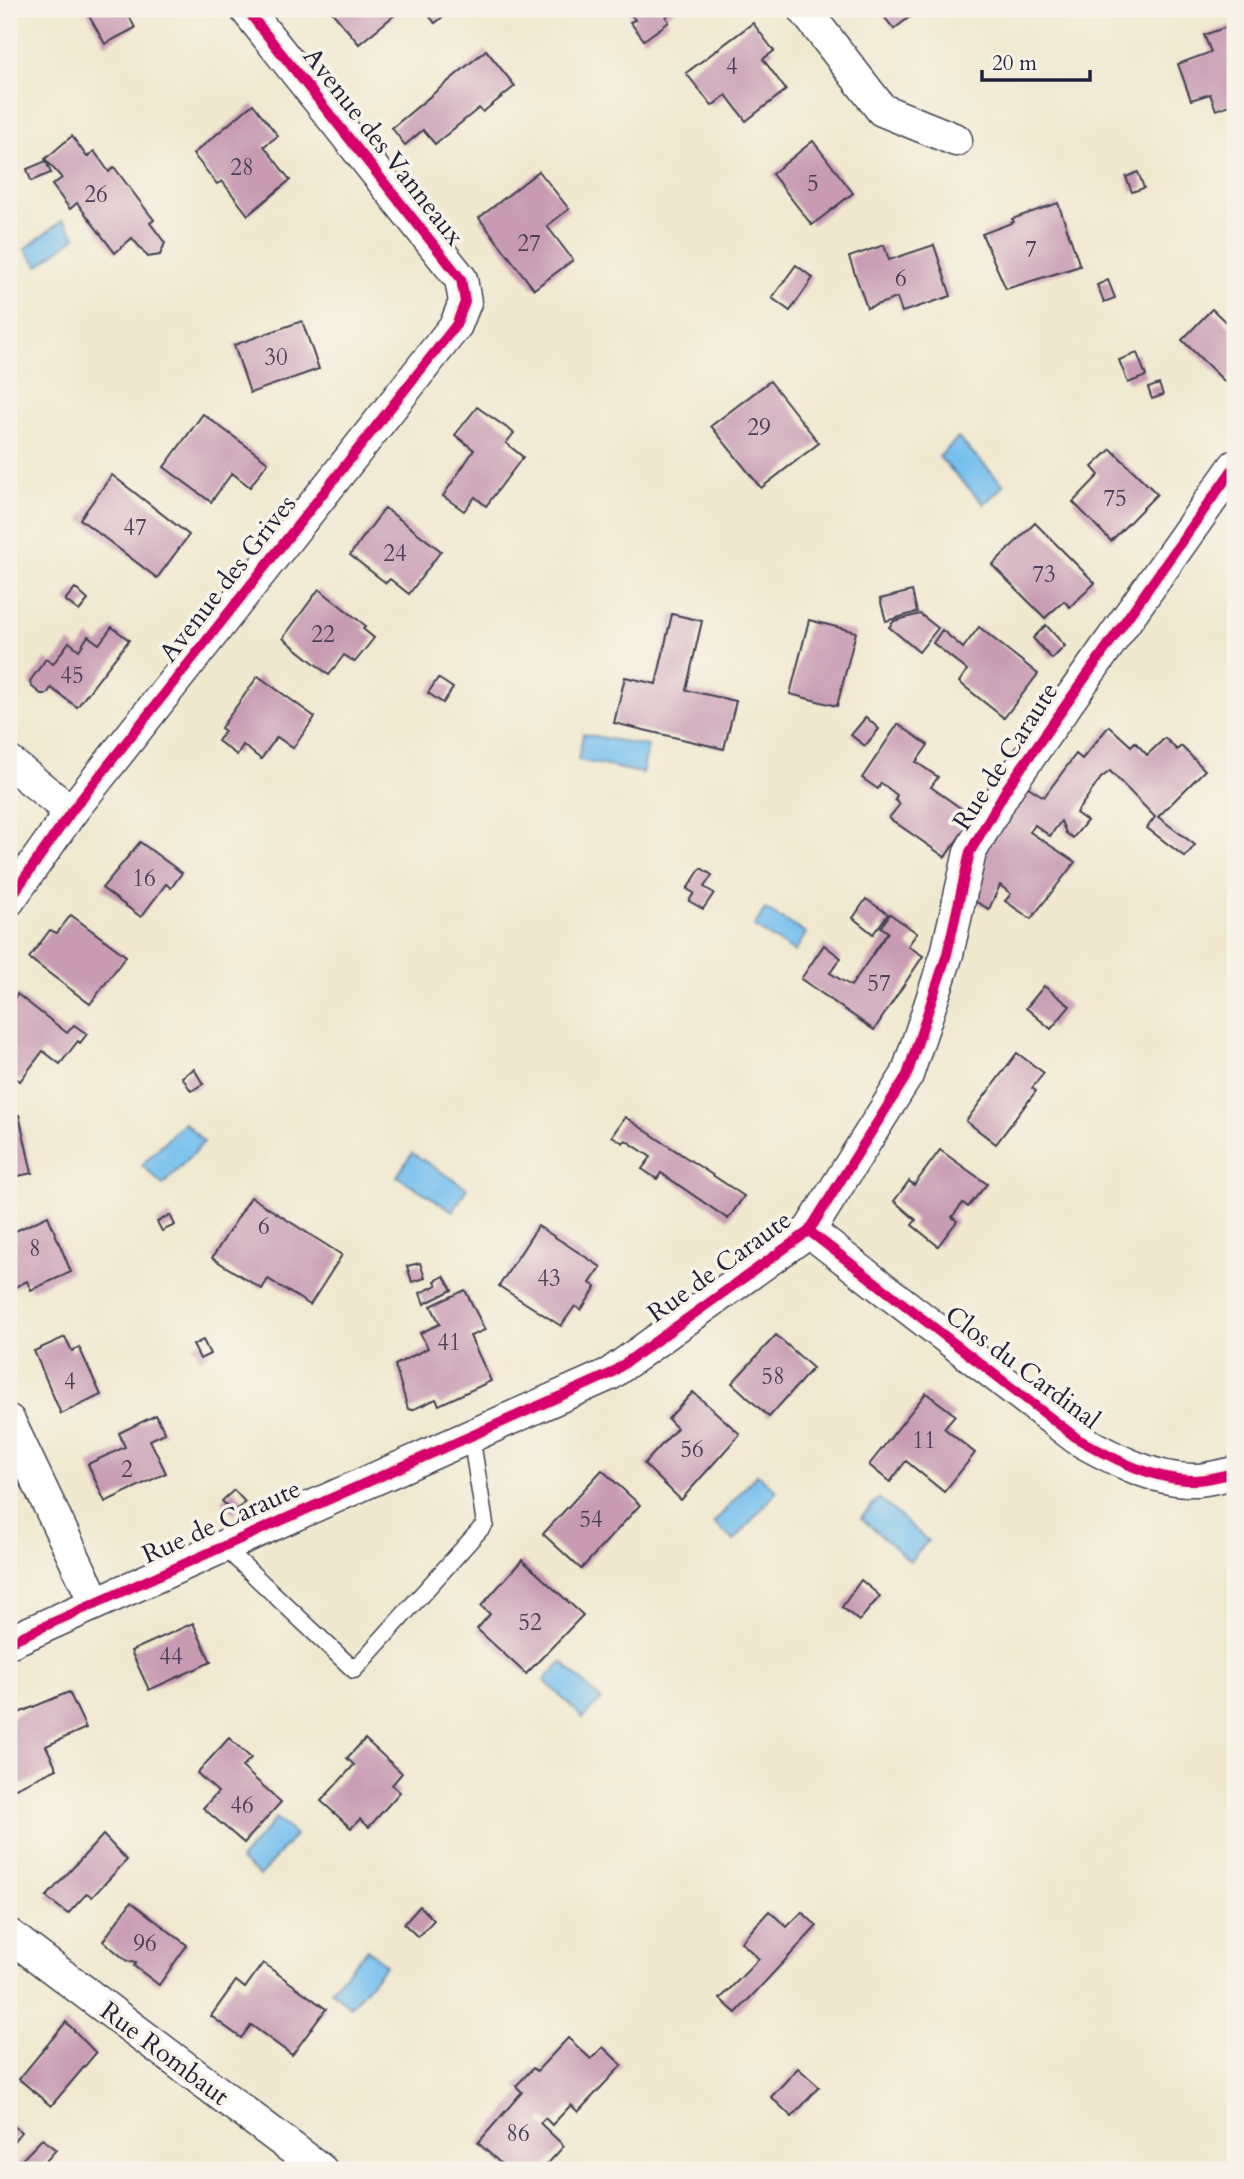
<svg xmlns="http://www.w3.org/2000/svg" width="1244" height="2179" font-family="Cardo,serif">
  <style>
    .water { fill: #75bfee; stroke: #4c7094; stroke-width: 2 }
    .building { fill: #c89bb3 }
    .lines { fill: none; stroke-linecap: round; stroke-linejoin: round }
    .lane-casing { stroke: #414051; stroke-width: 19 }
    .street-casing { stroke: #414051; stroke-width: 35 }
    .lane { stroke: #fff; stroke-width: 16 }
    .street { stroke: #fff; stroke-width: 32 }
    .cycleway-casing { stroke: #f7f3e8; stroke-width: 15 }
    .cycleway { stroke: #d6006c; stroke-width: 10 }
    .labels { text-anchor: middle; stroke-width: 7; stroke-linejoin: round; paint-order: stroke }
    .number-label { font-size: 23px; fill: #4c4059 }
    .street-label { font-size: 26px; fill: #22223b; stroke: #f7f3e8 }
  </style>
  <rect width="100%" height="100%" fill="#f7f3e8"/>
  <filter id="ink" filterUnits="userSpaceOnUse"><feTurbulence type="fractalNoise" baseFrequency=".0143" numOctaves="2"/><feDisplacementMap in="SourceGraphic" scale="14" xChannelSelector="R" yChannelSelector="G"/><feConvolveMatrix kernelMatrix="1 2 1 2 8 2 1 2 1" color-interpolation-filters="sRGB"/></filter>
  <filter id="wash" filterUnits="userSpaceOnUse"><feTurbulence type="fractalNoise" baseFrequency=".00686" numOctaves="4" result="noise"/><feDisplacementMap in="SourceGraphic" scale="28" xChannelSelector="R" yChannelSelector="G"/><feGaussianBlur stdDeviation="1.57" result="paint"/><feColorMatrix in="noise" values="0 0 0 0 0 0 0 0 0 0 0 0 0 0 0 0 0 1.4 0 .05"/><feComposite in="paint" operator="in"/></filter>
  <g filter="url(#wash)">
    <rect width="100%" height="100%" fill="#f0e8cf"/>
    <!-- water -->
    <g class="water">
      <polygon points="63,220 76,237 38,266 25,249"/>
      <polygon points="958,438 1004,485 984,504 939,457"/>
      <polygon points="583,734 648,746 642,773 578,760"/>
      <polygon points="765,909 806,933 795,952 754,927"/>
      <polygon points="184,1122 204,1142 163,1185 142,1165"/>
      <polygon points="412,1153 467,1188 453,1211 397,1176"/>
      <polygon points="757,1474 777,1491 734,1541 714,1523"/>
      <polygon points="879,1498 928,1541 910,1561 861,1518"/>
      <polygon points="562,1662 601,1700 583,1718 544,1680"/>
      <polygon points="276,1818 295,1835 260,1876 240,1860"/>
      <polygon points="367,1949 386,1965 350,2007 331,1990"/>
    </g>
    <g id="blocks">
      <!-- building -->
      <g class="building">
        <polygon points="85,9 142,9 129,16 135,28 105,44"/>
        <polygon points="334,9 402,9 359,44 331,11"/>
        <polygon points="424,9 453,9 435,23"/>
        <polygon points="627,9 676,9 666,17 669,22 644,40 630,22 635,20"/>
        <polygon points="878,9 920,9 894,29"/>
        <polygon points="753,23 774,51 763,59 786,90 746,121 726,95 712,106 686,73"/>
        <polygon points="1235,24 1235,103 1216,110 1210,94 1191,100 1178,64 1211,52 1204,35"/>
        <polygon points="486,50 515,86 483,112 479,108 435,144 423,130 405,145 392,128"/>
        <polygon points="253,104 278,136 264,146 290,180 248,215 222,181 217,184 193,154"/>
        <polygon points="72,136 87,157 94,151 109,172 114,167 141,203 154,220 150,223 165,243 160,255 148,257 132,238 115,253 77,203 70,209 52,185 62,178 45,159"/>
        <polygon points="813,141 853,193 812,225 772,174"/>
        <polygon points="46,161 51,173 31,181 27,169"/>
        <polygon points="539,171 569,209 547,226 573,260 534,289 479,218"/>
        <polygon points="1138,172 1144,188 1132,192 1126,177"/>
        <polygon points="1058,203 1080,266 1006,289 982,234 1014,222 1012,219"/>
        <polygon points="884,245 889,260 934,245 951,296 902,312 897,298 867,308 849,257"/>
        <polygon points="796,265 813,278 790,311 772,298"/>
        <polygon points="1108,280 1115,298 1104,302 1097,285"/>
        <polygon points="1212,309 1235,331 1235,371 1225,382 1182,340"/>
        <polygon points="302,321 319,369 250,393 234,345"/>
        <polygon points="1137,353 1146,376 1128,383 1119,360"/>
        <polygon points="770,381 819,443 761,488 711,426"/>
        <polygon points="1159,384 1163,395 1152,399 1148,388"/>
        <polygon points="477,407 514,433 506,443 523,457 486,506 475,497 464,511 443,496 474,450 455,435"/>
        <polygon points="203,414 268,462 250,487 232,473 211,502 164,467"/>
        <polygon points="1111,449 1157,494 1111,541 1073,502 1099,475 1092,467"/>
        <polygon points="112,475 189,535 157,578 80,519"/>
        <polygon points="385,508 441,551 409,594 390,579 386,583 350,555"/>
        <polygon points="1035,523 1095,583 1070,607 1064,601 1045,618 992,565"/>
        <polygon points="75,588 88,600 79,611 65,600"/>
        <polygon points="319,589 366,626 363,629 374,638 355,662 344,655 329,675 283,638"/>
        <polygon points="912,591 917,612 886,621 880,599"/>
        <polygon points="672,614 702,621 686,690 736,701 724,749 614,723 625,677 656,684"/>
        <polygon points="920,614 938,628 919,652 889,627 894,621"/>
        <polygon points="809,620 856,632 837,706 790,694"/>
        <polygon points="1046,625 1065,646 1052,659 1033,638"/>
        <polygon points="112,627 129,640 77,707 51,688 47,694 41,694 31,686 30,681 46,659 53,664 69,642 79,650 88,636 99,644"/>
        <polygon points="979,627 1038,674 1004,718 959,682 967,670 933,643 942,630 963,648"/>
        <polygon points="258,676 315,717 293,748 277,737 261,759 243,745 237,755 218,741 225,731 221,728"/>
        <polygon points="438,678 453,688 443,703 428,693"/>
        <polygon points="866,717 879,729 865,746 851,735"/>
        <polygon points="898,724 928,745 916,762 938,777 931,787 973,817 945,857 889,818 900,804 895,800 897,795 881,783 878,789 862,778"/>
        <polygon points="1109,726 1131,746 1135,742 1147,755 1165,738 1177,750 1181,746 1205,770 1158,817 1195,845 1185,857 1147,828 1155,817 1110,771 1101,778 1076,813 1087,821 1073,838 1066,833 1061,821 1050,836 1035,825 1030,832 1075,862 1031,919 1005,901 1011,894 1000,885 989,909 966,896 988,839 1025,785 1044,797 1076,754 1082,759"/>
        <polygon points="140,842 182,873 171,888 166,884 141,917 102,888"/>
        <polygon points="701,868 712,875 704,887 714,893 703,909 689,901 694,893 687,889"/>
        <polygon points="866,899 888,914 873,934 853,918"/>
        <polygon points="890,914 917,933 908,946 923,956 874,1030 801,979 824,945 841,958 830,973 851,986 888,932 881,927"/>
        <polygon points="71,915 126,956 90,1004 29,958 50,930 57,933"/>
        <polygon points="1044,986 1070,1006 1051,1029 1026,1008"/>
        <polygon points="17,994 67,1033 74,1025 87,1034 80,1043 78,1041 60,1064 43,1051 20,1081 9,1073 9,1006"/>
        <polygon points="1017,1053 1044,1073 1032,1088 1036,1091 996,1144 966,1121"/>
        <polygon points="194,1069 203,1084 191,1091 182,1077"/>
        <polygon points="19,1115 32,1173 9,1178 9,1117"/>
        <polygon points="625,1117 744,1196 728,1219 661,1173 657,1179 642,1169 651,1157 625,1140 623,1143 612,1136"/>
        <polygon points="940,1150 987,1184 968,1207 963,1203 952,1217 957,1221 938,1246 912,1225 916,1220 894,1201 909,1181 914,1185"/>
        <polygon points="251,1197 342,1255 310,1305 268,1279 262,1289 212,1258"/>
        <polygon points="170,1215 175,1225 162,1231 157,1222"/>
        <polygon points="48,1216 71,1272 31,1290 27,1281 9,1290 9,1234"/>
        <polygon points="538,1226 601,1267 590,1283 596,1287 581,1310 575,1306 561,1326 499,1286"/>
        <polygon points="420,1263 425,1278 412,1282 407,1266"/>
        <polygon points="444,1276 452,1290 424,1304 420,1293 437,1285 435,1281"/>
        <polygon points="465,1290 485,1330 470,1336 491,1381 439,1405 436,1399 412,1410 408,1409 395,1365 428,1348 420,1333 440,1324 431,1306"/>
        <polygon points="776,1335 813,1368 769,1417 732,1383"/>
        <polygon points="65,1337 72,1351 79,1347 101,1395 61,1414 34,1351"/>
        <polygon points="203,1340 210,1354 200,1359 193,1345"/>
        <polygon points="693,1392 740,1434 681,1500 644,1464 677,1428 668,1419"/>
        <polygon points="926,1393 955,1415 944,1428 975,1453 944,1492 906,1461 890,1482 869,1465"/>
        <polygon points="156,1415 165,1433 150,1440 166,1473 105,1502 88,1464 125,1447 119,1433"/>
        <polygon points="602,1470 640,1505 581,1569 543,1534"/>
        <polygon points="234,1490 245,1502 234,1513 222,1501"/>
        <polygon points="522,1560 583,1615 526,1674 477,1629 490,1614 481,1606"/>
        <polygon points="861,1580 880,1596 859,1621 842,1607"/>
        <polygon points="193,1623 211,1662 149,1690 131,1651"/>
        <polygon points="69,1692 86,1728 46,1746 57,1769 9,1791 9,1717"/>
        <polygon points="229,1738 251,1758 242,1767 281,1802 244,1843 203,1808 218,1792 197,1773"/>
        <polygon points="365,1739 402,1773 392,1785 400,1792 369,1827 360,1819 351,1828 321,1801 354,1765 347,1758"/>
        <polygon points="103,1835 127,1860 92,1897 87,1893 68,1914 46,1897"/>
        <polygon points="131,1902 187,1945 159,1985 134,1966 136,1963 127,1961 103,1941"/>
        <polygon points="420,1906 434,1920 418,1937 404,1924"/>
        <polygon points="769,1911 787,1927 802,1912 817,1926 736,2013 720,1999 759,1959 741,1942"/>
        <polygon points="263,1963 326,2009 292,2055 251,2025 241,2038 211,2016 236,1981 245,1988"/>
        <polygon points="66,2022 96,2053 51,2106 19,2079"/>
        <polygon points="568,2038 591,2059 603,2047 622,2065 578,2112 571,2105 552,2125 545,2118 540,2123 564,2146 542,2170 508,2170 478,2143 522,2092 516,2086 533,2068 537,2071"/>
        <polygon points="798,2068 819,2087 792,2117 771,2097"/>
        <polygon points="9,2122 21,2132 9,2147"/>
        <polygon points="42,2139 56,2150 38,2170 12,2170"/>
        <polygon points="752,2162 764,2170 746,2170"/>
      </g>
    </g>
  </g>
  <g filter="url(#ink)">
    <use href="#blocks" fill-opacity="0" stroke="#414051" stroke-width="2"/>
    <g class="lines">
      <defs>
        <polyline id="lane" points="222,1545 354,1670 485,1524 471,1435"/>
        <g id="street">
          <polyline points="804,9 882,110 956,140"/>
          <polyline points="9,762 71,812"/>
          <polyline points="9,900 71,812 456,325 465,302 461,279 246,9"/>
          <path d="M809,1231L1078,1439C1112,1458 1156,1482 1197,1480C1210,1479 1223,1475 1235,1473"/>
          <polyline points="9,1421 95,1602"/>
          <polyline points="9,1642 610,1374 809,1231 907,1075 947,954 970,852 1007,788 1235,466"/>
          <polyline points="9,1935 321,2170"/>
        </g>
      </defs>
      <!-- lane casing -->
      <use href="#lane" class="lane-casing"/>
      <!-- street casing -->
      <use href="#street" class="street-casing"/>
      <!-- lane -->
      <use href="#lane" class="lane"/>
      <!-- street -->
      <use href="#street" class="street"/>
      <defs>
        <g id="cycleway">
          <polyline points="9,900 71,812 456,325 465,302 461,279 246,9"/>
          <path d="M809,1231L1078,1439C1112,1458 1156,1482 1197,1480C1210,1479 1223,1475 1235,1473"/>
          <polyline points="9,1642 610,1374 809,1231 907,1075 947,954 970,852 1007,788 1235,466"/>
        </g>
      </defs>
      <!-- cycleway casing -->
      <use href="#cycleway" class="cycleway-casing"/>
      <!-- cycleway -->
      <use href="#cycleway" class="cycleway"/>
    </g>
  </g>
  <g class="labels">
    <!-- number labels -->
    <g class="number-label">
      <text x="732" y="74">4</text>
      <text x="242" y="175">28</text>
      <text x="813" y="191">5</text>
      <text x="96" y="202">26</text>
      <text x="529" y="251">27</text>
      <text x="1031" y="257">7</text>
      <text x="901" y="286">6</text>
      <text x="276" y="365">30</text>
      <text x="759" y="435">29</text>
      <text x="1115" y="506">75</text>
      <text x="135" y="535">47</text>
      <text x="395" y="561">24</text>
      <text x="1044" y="582">73</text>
      <text x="323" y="642">22</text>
      <text x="72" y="683">45</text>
      <text x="144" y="886">16</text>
      <text x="879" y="991">57</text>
      <text x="264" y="1234">6</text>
      <text x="35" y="1256">8</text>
      <text x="549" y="1286">43</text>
      <text x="449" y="1350">41</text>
      <text x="773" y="1384">58</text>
      <text x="70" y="1389">4</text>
      <text x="924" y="1448">11</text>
      <text x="692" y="1457">56</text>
      <text x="127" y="1477">2</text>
      <text x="591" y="1527">54</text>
      <text x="530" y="1630">52</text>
      <text x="171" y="1664">44</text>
      <text x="242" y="1813">46</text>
      <text x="145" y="1951">96</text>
      <text x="518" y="2141">86</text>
    </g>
    <!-- street labels -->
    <g class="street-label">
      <text transform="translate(384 146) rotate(52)" y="9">Avenue des Vanneaux</text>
      <text transform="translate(227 578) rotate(-52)" y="9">Avenue des Grives</text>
      <text transform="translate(1005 756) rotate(-57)" y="9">Rue de Caraute</text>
      <text transform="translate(719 1266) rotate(-36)" y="9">Rue de Caraute</text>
      <text transform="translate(1023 1367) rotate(37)" y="9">Clos du Cardinal</text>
      <text transform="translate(221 1521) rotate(-24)" y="9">Rue de Caraute</text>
      <text transform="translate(165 2053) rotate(37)" y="9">Rue Rombaut</text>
    </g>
  </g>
  <!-- margin -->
  <rect width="1244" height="2179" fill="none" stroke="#f7f3e8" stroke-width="35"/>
  <!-- scale -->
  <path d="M982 70v10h108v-10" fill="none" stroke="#22223b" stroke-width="3.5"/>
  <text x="992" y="70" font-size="21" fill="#22223b" stroke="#f7f3e8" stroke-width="5" paint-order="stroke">20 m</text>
</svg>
